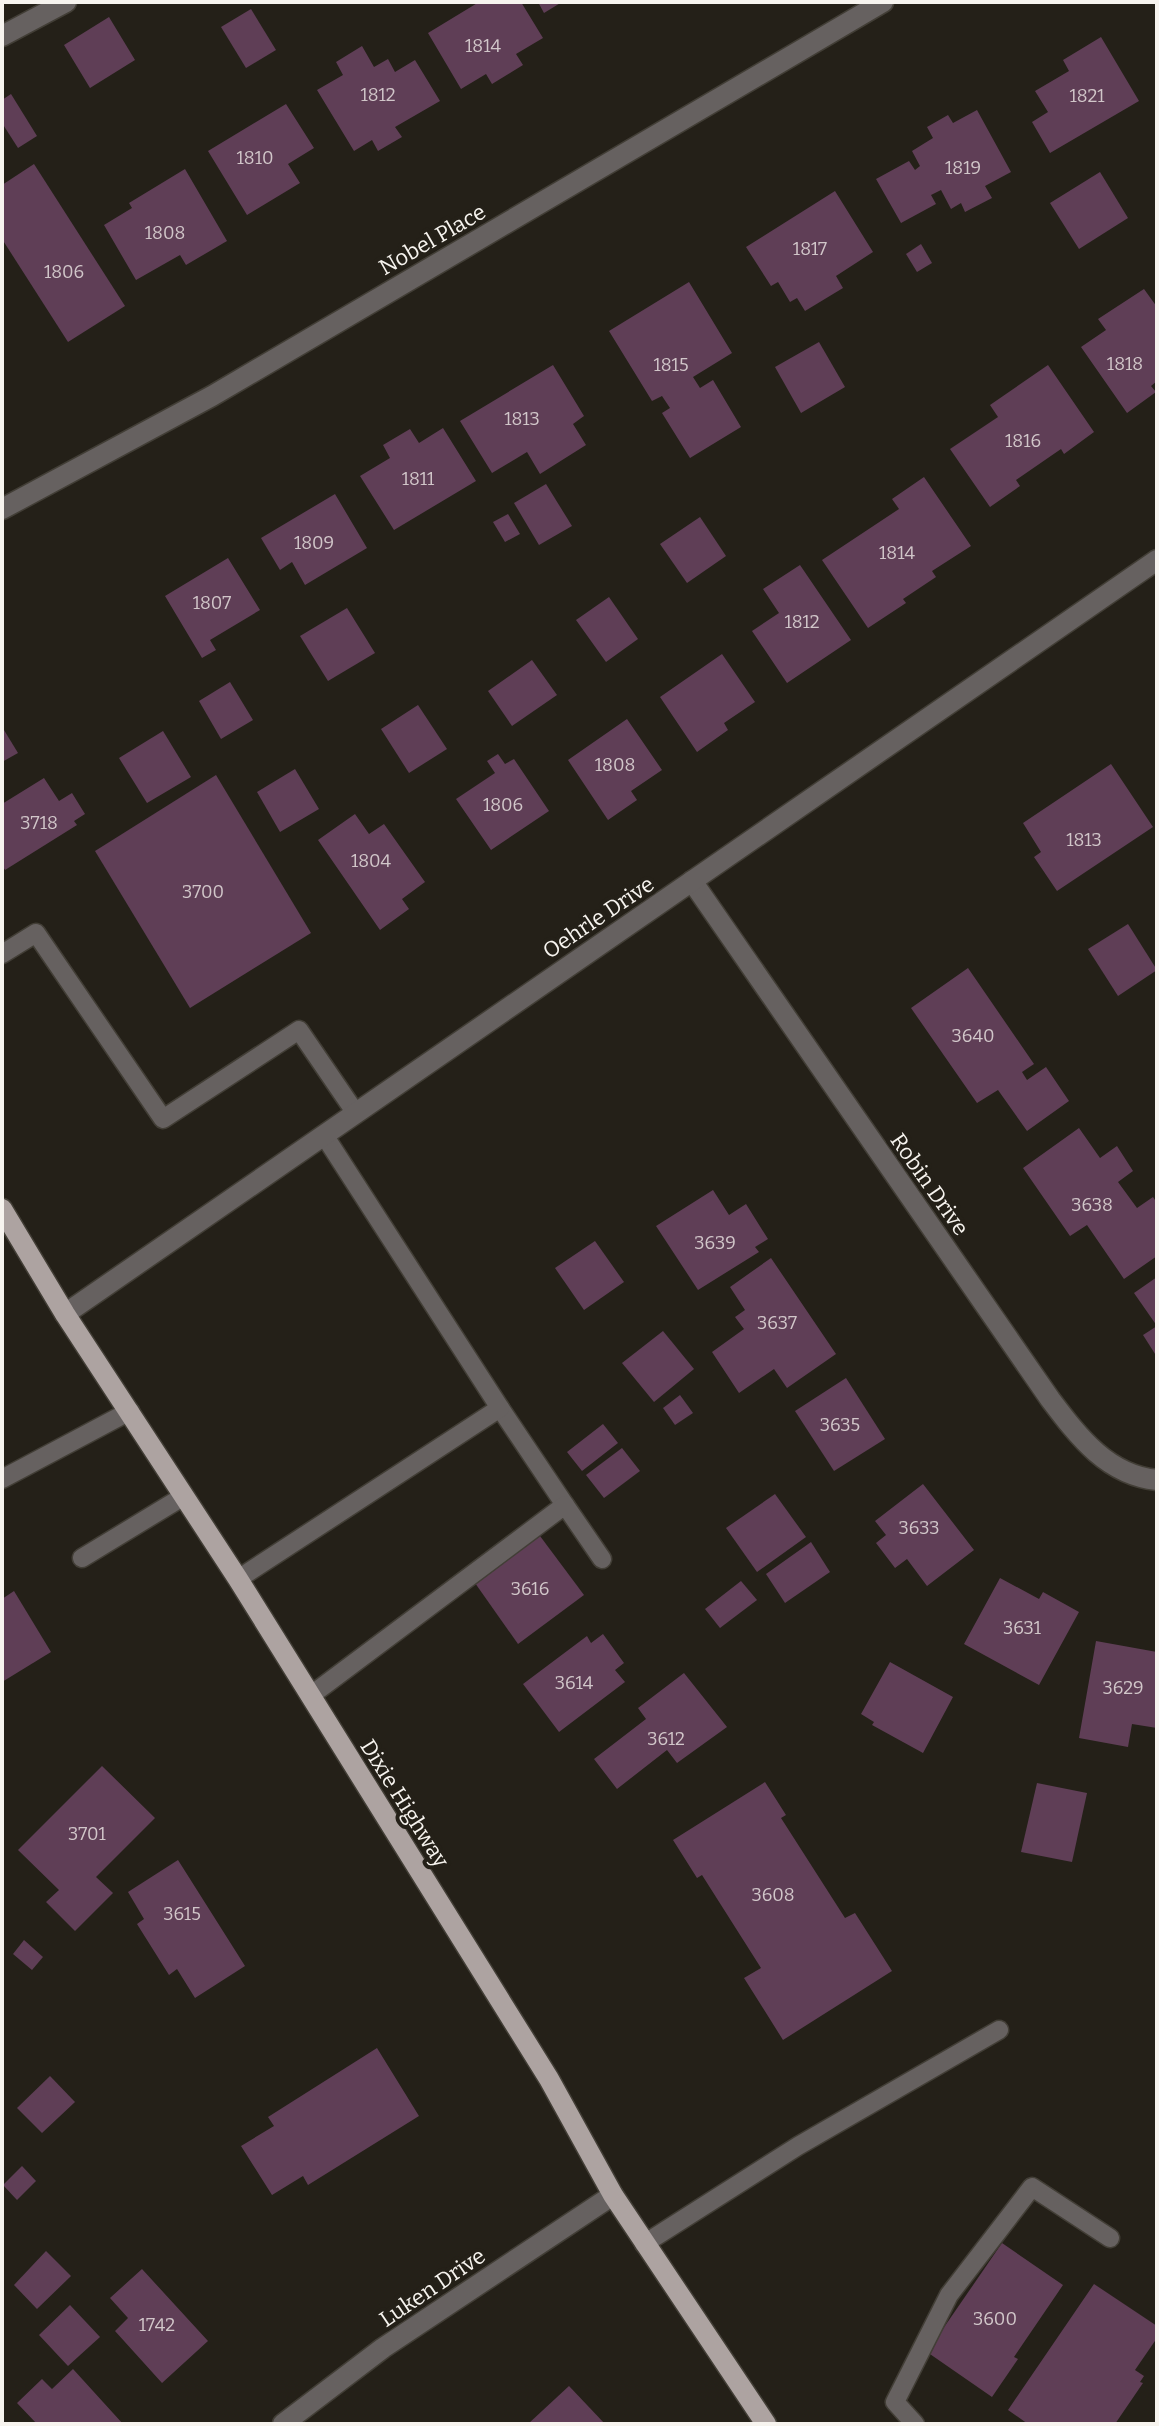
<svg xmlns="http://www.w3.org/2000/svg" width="1159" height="2426" font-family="Bitter,serif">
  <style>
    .building { fill: #5f3e56 }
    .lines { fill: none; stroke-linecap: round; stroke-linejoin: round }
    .lane-casing { stroke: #423e36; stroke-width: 21 }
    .street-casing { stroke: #423e36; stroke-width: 23 }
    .primary-casing { stroke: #423e36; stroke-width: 23 }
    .lane { stroke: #666160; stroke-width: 18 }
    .street { stroke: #666160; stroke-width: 20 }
    .primary { stroke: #ada3a1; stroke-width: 20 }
    .labels { text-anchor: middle; stroke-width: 8; stroke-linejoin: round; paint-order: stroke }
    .number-label { font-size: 18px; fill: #d1c6c9 }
    .street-label { font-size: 22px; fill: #f7f4ef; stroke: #242018 }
  </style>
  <rect width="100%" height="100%" fill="#242018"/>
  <!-- building -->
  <g class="building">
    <polygon points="479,2 521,2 543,38 516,54 523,65 492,84 486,74 461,89 428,33"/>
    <polygon points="538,2 562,2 544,13"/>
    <polygon points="251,9 276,50 246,68 221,27"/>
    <polygon points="109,17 135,60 90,88 64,45"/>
    <polygon points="1101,37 1139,101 1050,153 1032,122 1048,112 1035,91 1069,71 1063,60"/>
    <polygon points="362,46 374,67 388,59 395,72 415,60 440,101 395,127 402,137 378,151 372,140 354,151 317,90 343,75 336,62"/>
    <polygon points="11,94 37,136 18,148 2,123 2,100"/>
    <polygon points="286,104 314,148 288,164 300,183 247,215 208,151"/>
    <polygon points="977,110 1011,172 985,186 992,198 965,212 961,203 951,209 941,190 931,195 936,204 901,223 876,179 909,161 915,170 920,166 912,151 933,138 927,127 948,115 953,123"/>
    <polygon points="34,164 125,306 68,342 2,239 2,185"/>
    <polygon points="185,169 227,241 186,265 180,255 136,280 104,225 132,208 129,203"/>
    <polygon points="1100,172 1128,218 1079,249 1050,203"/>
    <polygon points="835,191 873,252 836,276 843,288 805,311 797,298 790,302 778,282 771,286 746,247"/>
    <polygon points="921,244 932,263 917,272 906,254"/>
    <polygon points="689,282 732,353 693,377 700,388 713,380 741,427 690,458 662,413 670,408 662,396 652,401 609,331"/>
    <polygon points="1144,289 1157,307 1157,381 1151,386 1156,392 1127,413 1081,347 1106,330 1098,319"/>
    <polygon points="819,342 845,387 801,413 775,367"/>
    <polygon points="553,365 584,416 573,424 586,445 540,474 527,452 492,473 460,421"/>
    <polygon points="1048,365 1094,432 1064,454 1061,449 1016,480 1020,486 990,507 950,449 998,417 990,405"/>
    <polygon points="443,428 476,481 394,530 360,476 390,458 383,445 410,429 419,443"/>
    <polygon points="924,477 971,546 932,571 936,577 903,599 906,603 868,628 822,560 899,509 892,499"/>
    <polygon points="546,484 572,526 539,545 514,503"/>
    <polygon points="335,494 367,548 305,585 292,562 280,570 261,538"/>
    <polygon points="508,514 520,534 505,542 493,522"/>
    <polygon points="700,517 726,556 687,583 660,544"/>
    <polygon points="228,558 260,610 210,640 216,650 202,658 165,596"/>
    <polygon points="800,565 851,640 787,683 752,631 779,613 763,589"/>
    <polygon points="609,597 638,639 606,662 576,620"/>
    <polygon points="347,608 375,653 328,681 300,636"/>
    <polygon points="722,654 755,702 724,723 728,730 697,752 660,697"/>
    <polygon points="532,660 557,695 512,726 488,691"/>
    <polygon points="230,682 253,720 221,739 199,701"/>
    <polygon points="418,705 447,749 409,773 381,729"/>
    <polygon points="627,719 662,770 631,791 637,800 608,820 568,760"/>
    <polygon points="4,730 18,753 2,762 2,731"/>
    <polygon points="163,731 191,777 147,803 119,758"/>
    <polygon points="498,754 505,764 514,759 549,811 491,850 456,799 495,773 487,761"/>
    <polygon points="1111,764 1153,827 1057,891 1034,857 1041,852 1023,823"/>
    <polygon points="295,769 319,809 280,832 257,792"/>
    <polygon points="216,775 311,933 190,1008 95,851"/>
    <polygon points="44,778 59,801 72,793 85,814 74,821 77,825 5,870 2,865 2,804"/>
    <polygon points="355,814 369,834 384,824 425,882 402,899 409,909 380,930 318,840"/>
    <polygon points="1128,924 1157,970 1118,996 1088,949"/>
    <polygon points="968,968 1034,1064 1022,1072 1027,1080 1046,1067 1069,1101 1027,1131 998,1090 977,1103 911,1008"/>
    <polygon points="1079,1128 1100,1158 1117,1146 1133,1171 1118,1182 1137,1208 1153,1197 1157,1203 1157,1256 1124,1279 1087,1225 1070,1236 1023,1168"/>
    <polygon points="713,1190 729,1215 746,1204 768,1239 755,1247 759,1252 698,1290 656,1226"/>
    <polygon points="595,1241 624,1282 584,1310 555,1268"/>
    <polygon points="771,1258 836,1354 787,1388 774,1369 739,1393 712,1352 744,1329 735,1317 745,1310 730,1287"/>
    <polygon points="1157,1277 1157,1326 1134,1293"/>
    <polygon points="1157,1326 1157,1357 1143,1335"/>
    <polygon points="663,1331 694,1369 654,1402 622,1363"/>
    <polygon points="846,1378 885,1439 834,1471 795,1411"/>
    <polygon points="680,1395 693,1413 675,1425 663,1408"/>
    <polygon points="603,1424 618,1443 582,1471 567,1452"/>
    <polygon points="622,1448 640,1471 604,1498 586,1475"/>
    <polygon points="923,1484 974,1550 927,1586 907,1559 895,1568 876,1543 886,1535 875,1521"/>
    <polygon points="775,1494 806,1537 757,1572 726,1528"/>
    <polygon points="540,1536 584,1595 518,1644 475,1583"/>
    <polygon points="811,1542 830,1572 785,1603 766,1574"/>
    <polygon points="1000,1578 1039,1599 1043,1592 1079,1612 1039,1685 964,1644"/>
    <polygon points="741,1581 757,1600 720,1628 705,1609"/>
    <polygon points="14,1591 51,1652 2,1682 2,1599"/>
    <polygon points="603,1634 624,1663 615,1670 625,1682 559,1732 523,1684 587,1636 591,1643"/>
    <polygon points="1096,1641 1157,1652 1157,1728 1132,1724 1128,1747 1079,1738"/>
    <polygon points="890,1662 953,1697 923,1753 872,1725 874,1722 861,1714"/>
    <polygon points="684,1673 727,1727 677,1763 667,1750 617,1789 594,1759 646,1719 638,1708"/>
    <polygon points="102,1766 155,1818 96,1877 113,1893 75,1931 46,1902 59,1890 18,1850"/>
    <polygon points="765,1782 786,1815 781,1818 845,1918 855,1913 892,1971 783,2040 744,1978 761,1968 702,1875 697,1878 673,1840"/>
    <polygon points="1037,1783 1087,1793 1072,1862 1021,1852"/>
    <polygon points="178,1860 245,1966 195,1998 177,1969 169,1975 137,1924 144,1919 128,1892"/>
    <polygon points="24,1940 43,1957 32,1970 13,1954"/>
    <polygon points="377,2048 419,2116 308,2185 303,2176 272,2195 241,2146 274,2126 268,2117"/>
    <polygon points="50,2076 75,2102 42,2133 17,2108"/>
    <polygon points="22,2166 36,2181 17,2200 3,2185"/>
    <polygon points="1002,2243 1063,2285 1014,2357 1018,2359 992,2397 927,2352"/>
    <polygon points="46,2251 71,2276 37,2309 14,2285"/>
    <polygon points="142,2269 208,2341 162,2383 115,2331 128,2318 110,2298"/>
    <polygon points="1094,2284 1157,2326 1157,2338 1135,2370 1144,2376 1140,2382 1143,2383 1115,2424 1028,2424 1008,2410"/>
    <polygon points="70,2305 100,2337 68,2366 39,2335"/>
    <polygon points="73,2369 123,2424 37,2424 17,2403 42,2379 52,2389"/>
    <polygon points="569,2386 605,2424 528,2424"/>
  </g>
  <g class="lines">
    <defs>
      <g id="lane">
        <polyline points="2,954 36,933 163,1119 299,1030 355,1112"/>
        <polyline points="500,1408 565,1505"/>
        <polyline points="2,1479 130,1411"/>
        <polyline points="82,1558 184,1496"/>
        <polyline points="238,1579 500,1408 324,1135"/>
        <polyline points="310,1696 565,1505 602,1559"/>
        <polyline points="644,2244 798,2146 999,2030"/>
        <polyline points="915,2424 895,2402 949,2295 1032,2187 1110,2238"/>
      </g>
      <g id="street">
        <polyline points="2,36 66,2"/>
        <polyline points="2,509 212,396 883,2"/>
        <path d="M692,881L1050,1399C1078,1436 1107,1475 1157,1480"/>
        <polyline points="65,1314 1157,560"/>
        <polyline points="283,2424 383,2348 613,2195"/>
      </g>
      <polyline id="primary" points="2,1209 65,1314 238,1579 549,2079 613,2195 766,2424"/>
    </defs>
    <!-- lane casing -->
    <use href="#lane" class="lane-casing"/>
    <!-- street casing -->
    <use href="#street" class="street-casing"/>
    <!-- primary casing -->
    <use href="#primary" class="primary-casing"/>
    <!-- lane -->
    <use href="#lane" class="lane"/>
    <!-- street -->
    <use href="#street" class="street"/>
    <!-- primary -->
    <use href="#primary" class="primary"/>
  </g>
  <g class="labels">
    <!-- number labels -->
    <g class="number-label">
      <text x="483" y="52">1814</text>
      <text x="378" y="101">1812</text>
      <text x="1087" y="102">1821</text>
      <text x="255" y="164">1810</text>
      <text x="963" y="174">1819</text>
      <text x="165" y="239">1808</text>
      <text x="810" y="255">1817</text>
      <text x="64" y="278">1806</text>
      <text x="1125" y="370">1818</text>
      <text x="671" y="371">1815</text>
      <text x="522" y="425">1813</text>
      <text x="1023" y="447">1816</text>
      <text x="418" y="485">1811</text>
      <text x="314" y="549">1809</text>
      <text x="897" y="559">1814</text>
      <text x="212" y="609">1807</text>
      <text x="802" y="628">1812</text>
      <text x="615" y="771">1808</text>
      <text x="503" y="811">1806</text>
      <text x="39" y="829">3718</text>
      <text x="1084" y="846">1813</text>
      <text x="371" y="867">1804</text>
      <text x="203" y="898">3700</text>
      <text x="973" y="1042">3640</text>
      <text x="1092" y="1211">3638</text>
      <text x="715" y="1249">3639</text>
      <text x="777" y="1329">3637</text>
      <text x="840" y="1431">3635</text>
      <text x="919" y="1534">3633</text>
      <text x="530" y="1595">3616</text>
      <text x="1022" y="1634">3631</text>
      <text x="574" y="1689">3614</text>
      <text x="1123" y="1694">3629</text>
      <text x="666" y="1745">3612</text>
      <text x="87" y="1840">3701</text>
      <text x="773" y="1901">3608</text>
      <text x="182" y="1920">3615</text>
      <text x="995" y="2325">3600</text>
      <text x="157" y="2331">1742</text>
    </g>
    <!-- street labels -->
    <g class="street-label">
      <text transform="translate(432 239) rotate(-30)" y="8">Nobel Place</text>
      <text transform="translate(598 917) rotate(-34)" y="8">Oehrle Drive</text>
      <text transform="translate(930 1184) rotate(55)" y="8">Robin Drive</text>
      <text transform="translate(405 1803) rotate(58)" y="8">Dixie Highway</text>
      <text transform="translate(432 2287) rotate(-34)" y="8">Luken Drive</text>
    </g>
  </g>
  <!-- border -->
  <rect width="1159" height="2426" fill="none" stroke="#f7f4ef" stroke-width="8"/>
</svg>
